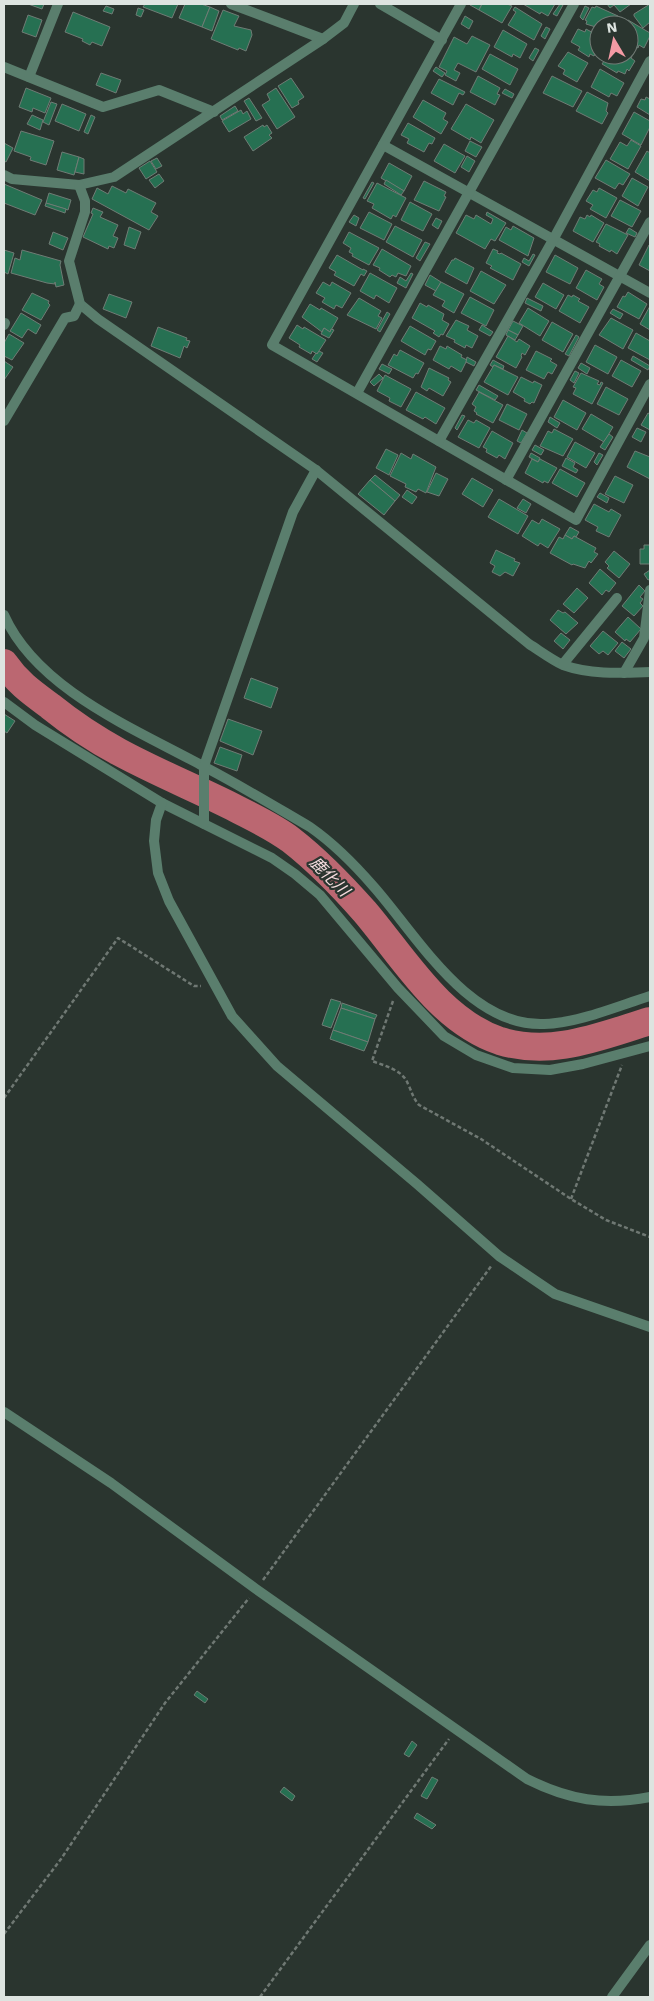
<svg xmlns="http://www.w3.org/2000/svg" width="654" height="2001" font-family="'Work Sans','Noto Sans JP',sans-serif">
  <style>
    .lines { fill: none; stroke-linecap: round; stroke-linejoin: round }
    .river { stroke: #bb6771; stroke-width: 28 }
    .building { fill: #267052; stroke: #6f7c75 }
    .path { stroke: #6f7873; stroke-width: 2.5; stroke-dasharray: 4 2.5; stroke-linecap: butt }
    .street { stroke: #5a7e6d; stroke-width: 10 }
    .labels { text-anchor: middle; stroke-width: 4.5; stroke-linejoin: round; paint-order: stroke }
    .water-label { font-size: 16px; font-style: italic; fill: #f6dddf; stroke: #2a352f }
  </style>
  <rect width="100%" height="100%" fill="#2a352f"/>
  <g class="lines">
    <!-- river -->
    <path class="river" d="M4,663C18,683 31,692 50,706C71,723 95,739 119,752C156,772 195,788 233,807C252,817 274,827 291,840C318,861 342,886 365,912C404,958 440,1021 500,1041C553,1057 600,1036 650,1021"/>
  </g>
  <!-- building -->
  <g class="building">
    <polygon points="28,4 44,4 42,9"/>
    <polygon points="145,4 178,4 172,18 143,7"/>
    <polygon points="185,4 201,4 210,7 202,27 179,18"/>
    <polygon points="471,4 482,4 479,10 470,5"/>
    <polygon points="482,4 507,4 512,6 502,23 479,10"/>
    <polygon points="523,4 555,4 548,16 541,12 540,14"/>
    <polygon points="560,4 563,5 557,16 553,14"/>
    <polygon points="607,4 631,4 620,12 614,5 610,8"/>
    <polygon points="650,4 650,22 643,28 634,16 634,14"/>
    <polygon points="106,6 114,9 112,14 103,11"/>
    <polygon points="585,6 589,8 583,20 580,17"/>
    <polygon points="596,6 618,16 613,25 599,25 599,28 586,24 587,21 585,20 592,7 595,8"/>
    <polygon points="210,7 219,11 212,31 202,27"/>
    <polygon points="515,7 542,24 534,40 508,25 516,12 513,10"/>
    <polygon points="138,8 144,10 141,17 136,15"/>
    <polygon points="223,10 239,16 234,26 251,30 252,35 246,51 239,48 238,50 211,39"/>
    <polygon points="73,12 110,27 102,46 92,42 90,45 82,41 83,39 65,32"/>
    <polygon points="28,15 42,20 36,37 22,32"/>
    <polygon points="465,16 473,21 469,29 461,24"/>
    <polygon points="628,20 650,33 650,36 644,48 639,45 638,48 630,43 629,45 629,25 623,25"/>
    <polygon points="546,27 550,29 545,39 541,36"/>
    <polygon points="578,29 585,32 586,29 599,36 599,47 594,56 590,54 589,57 578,50 580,47 571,42"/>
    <polygon points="503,30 527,44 520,58 513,54 512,57 494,47"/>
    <polygon points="472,36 490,45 476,72 458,63 454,70 460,73 456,81 445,75 447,71 439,67 454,37 467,44"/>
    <polygon points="535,48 539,50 533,61 529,58"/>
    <polygon points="568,52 588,63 577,82 563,74 565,70 558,66"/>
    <polygon points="490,54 518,69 510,85 482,69"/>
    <polygon points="629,54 632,56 631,58 635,61 629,71 627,69 625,74 618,71 617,73 602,64 608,55"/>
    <polygon points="436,67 445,73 442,77 433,71"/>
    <polygon points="600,69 624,83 617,96 611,93 609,97 591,87"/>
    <polygon points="101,73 121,80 116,93 96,85"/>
    <polygon points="478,76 500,88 497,94 500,95 495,105 470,92"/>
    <polygon points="552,76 582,91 573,107 543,93"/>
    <polygon points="291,78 304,97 298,101 299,104 292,108 278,86"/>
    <polygon points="439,79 465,92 463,95 459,93 453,105 431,93"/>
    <polygon points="26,88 51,98 45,113 33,108 32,112 19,107"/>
    <polygon points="276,88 295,117 277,129 262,105 270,100 267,94"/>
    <polygon points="505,89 514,94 512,98 502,93"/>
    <polygon points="587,92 608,103 606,111 608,113 602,124 576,111"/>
    <polygon points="646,97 650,99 650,115 637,107 641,99 645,100"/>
    <polygon points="249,98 262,118 256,121 244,101"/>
    <polygon points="423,100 446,113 443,119 448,122 441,134 413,117"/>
    <polygon points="51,102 57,104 49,125 43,122"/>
    <polygon points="62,104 86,114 79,131 55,121"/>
    <polygon points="466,104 494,120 481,143 471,137 470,140 451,129"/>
    <polygon points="235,106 238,111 222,120 220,116"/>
    <polygon points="241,110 243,114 247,111 251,119 229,132 222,121"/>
    <polygon points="634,112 650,121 650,127 641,145 622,134"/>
    <polygon points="32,115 43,120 40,130 27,124"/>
    <polygon points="91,115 95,117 88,134 84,132"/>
    <polygon points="408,123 435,138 432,144 429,143 424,152 407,143 409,139 401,135"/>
    <polygon points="263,125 264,127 267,125 272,133 269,135 272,138 253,151 244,137"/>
    <polygon points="21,131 54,141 46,165 30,160 31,157 14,151"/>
    <polygon points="631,140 641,146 628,169 610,159 620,142 627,146"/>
    <polygon points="470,141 482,147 476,157 465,151"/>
    <polygon points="4,143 13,148 6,162 4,161"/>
    <polygon points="444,144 465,156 455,173 434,161"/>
    <polygon points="647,151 650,153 650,181 635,172"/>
    <polygon points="62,152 79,157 74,175 57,170"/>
    <polygon points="467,156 475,161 469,172 461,167"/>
    <polygon points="79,157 84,159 84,174 75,172"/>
    <polygon points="157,158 162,166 156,169 151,161"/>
    <polygon points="606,160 630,174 623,185 619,183 615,189 595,178"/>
    <polygon points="150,161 157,172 146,179 139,168"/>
    <polygon points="389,163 412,176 404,191 381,178"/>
    <polygon points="159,174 164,181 155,188 149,180"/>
    <polygon points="632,178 648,187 638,206 622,196"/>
    <polygon points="386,180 404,191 401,195 384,184"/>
    <polygon points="424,181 446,192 444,196 446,197 439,211 414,200"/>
    <polygon points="372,182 374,183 365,199 363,198"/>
    <polygon points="377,183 406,198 396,217 393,215 391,219 372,208 374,204 367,201"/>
    <polygon points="4,184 42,200 35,215 4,203"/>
    <polygon points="112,186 126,193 128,189 156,203 151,212 158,216 149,230 92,199 97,188 108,194"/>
    <polygon points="599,188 617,198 606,218 590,209 593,205 586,201 593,190 597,192"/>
    <polygon points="49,193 71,200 68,210 46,203"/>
    <polygon points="620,200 641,211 632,227 611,216"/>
    <polygon points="410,202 432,214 423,231 401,220"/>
    <polygon points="46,203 66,209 65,213 45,206"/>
    <polygon points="93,208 103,212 100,217 118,225 113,236 118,238 114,248 109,246 108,249 83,237 93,214 91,213"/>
    <polygon points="369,212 392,224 384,240 360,228"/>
    <polygon points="487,212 506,223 495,241 491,239 485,249 456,233 466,215 474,219 476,215 491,224 493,219 486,215"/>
    <polygon points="354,215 359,218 356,226 349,222"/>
    <polygon points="587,215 590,217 591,215 604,223 593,242 573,231 580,217 585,219"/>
    <polygon points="436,218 442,221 438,229 432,225"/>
    <polygon points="606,224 628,235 617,254 611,250 610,252 599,246 600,244 596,242"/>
    <polygon points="395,226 422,240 413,257 386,242"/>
    <polygon points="513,226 534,238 528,256 499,240 506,227 511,230"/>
    <polygon points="129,227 141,232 135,249 124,245"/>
    <polygon points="629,228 637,233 635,237 626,233"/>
    <polygon points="53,232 68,238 63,250 49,244"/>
    <polygon points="349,232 379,248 369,265 352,256 353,254 349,252 351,248 343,243"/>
    <polygon points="425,242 430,244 420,261 416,258"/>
    <polygon points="649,245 650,246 650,271 639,265"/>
    <polygon points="382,249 411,266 406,276 398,273 396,277 392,275 390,277 379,270 380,268 373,265"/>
    <polygon points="493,249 498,251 497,253 500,254 501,253 521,264 513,280 490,268 492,266 486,263"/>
    <polygon points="4,250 14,253 8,274 4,272"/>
    <polygon points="22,250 61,261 60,265 64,285 56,287 55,282 55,284 47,283 11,273 15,258 20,260"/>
    <polygon points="533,254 535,255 529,266 522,262 524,258 529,261"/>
    <polygon points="337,255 363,270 363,269 367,271 364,276 361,274 354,286 334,275 336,272 329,268"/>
    <polygon points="555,255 578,268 570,284 546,272"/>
    <polygon points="455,258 474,268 467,284 445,272 452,260 454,260"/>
    <polygon points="586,270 602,279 599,284 604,287 597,300 576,288"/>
    <polygon points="481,271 506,285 494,304 470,291"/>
    <polygon points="370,273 397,288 389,303 376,295 374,299 360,291"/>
    <polygon points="411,273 413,274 406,288 397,283 400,277 406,281"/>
    <polygon points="430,275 441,282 436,291 425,285"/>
    <polygon points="323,282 330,286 332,282 351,293 342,308 336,305 334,309 322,302 325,298 316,293"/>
    <polygon points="441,282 464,294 454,313 442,306 445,301 433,295"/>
    <polygon points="543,283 564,295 556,309 535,297"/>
    <polygon points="628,292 647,304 639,319 617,307 623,296 625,297"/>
    <polygon points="32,293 49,301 48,303 50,305 41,320 22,310"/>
    <polygon points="109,294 132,302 126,318 103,309"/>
    <polygon points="568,295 572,297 573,295 580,299 578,301 589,307 580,323 559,311"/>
    <polygon points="470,297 494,310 486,326 461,313"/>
    <polygon points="359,298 381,311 378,316 382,318 376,329 347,315"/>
    <polygon points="527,298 543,306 541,311 525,303"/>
    <polygon points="420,303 427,307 428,305 444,314 442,320 449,324 443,335 441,334 439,337 433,333 435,331 412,318"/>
    <polygon points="310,304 320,310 321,308 338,318 330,332 324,328 322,332 302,317"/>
    <polygon points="650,306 650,330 640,324"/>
    <polygon points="528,308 549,321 540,336 519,323"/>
    <polygon points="613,309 623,314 620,319 610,313"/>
    <polygon points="387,312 390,314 380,332 377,330"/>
    <polygon points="21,313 41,325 36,334 28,329 22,338 10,331"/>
    <polygon points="611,318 633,330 623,349 599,335"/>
    <polygon points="456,320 469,326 467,330 478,336 472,348 466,345 465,348 454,342 455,340 446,336"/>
    <polygon points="513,321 523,326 518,335 508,330"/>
    <polygon points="552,322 573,334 563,352 542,340"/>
    <polygon points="297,325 303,329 304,327 326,340 317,354 312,351 311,354 299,347 300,345 289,338"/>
    <polygon points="482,325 493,332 490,336 479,330"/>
    <polygon points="410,326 436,341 431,350 428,349 425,355 401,341"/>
    <polygon points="158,327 187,338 186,340 190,341 187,348 184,346 180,358 151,346"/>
    <polygon points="324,328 330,332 331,329 334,330 329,338 321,334"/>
    <polygon points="508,330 518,335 515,340 506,335"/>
    <polygon points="636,333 650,341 650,360 628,348"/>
    <polygon points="9,334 24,343 12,360 4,356 4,343"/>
    <polygon points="576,335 579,337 569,356 565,354"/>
    <polygon points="508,336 517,342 519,339 530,346 525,355 522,353 521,356 522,357 516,368 496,357"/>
    <polygon points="595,345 617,357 608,374 586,362"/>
    <polygon points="440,346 446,349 447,346 462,355 461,357 467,360 461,372 451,366 449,369 433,360"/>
    <polygon points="400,350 424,363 418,374 416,373 413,378 388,365 394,354 397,356"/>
    <polygon points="319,351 323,353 317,362 312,359 316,353 317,354"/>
    <polygon points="536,351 552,359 550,361 557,365 552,374 548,372 544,379 526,370"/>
    <polygon points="633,356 650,366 648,370 631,360"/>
    <polygon points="467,357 476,362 474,366 466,362"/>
    <polygon points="493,360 504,366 503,369 494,365 493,367 490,365"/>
    <polygon points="621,360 641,371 632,387 612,376"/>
    <polygon points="4,361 13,367 4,380"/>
    <polygon points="581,363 590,368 587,374 578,368"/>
    <polygon points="382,364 392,369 389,374 379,369"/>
    <polygon points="494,365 518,377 508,395 484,382"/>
    <polygon points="429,368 449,378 448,380 451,382 443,396 429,388 427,391 421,387"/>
    <polygon points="575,371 579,373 574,383 570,380"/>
    <polygon points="581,373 599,381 597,384 600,385 601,382 603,383 592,404 573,394 576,388 573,387"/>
    <polygon points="379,374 383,378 374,386 370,382"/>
    <polygon points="385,375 411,389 401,407 389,401 390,398 377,391"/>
    <polygon points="521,377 533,383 534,381 542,385 534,403 532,402 530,404 524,401 525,399 513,392"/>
    <polygon points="479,385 498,396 495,400 476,390"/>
    <polygon points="606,387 628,399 619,415 597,404"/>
    <polygon points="416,392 445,408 436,424 425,417 423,419 406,410"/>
    <polygon points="479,392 503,405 493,423 476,414 477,413 474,411 476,407 472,404"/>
    <polygon points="563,400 586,413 577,430 554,417"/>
    <polygon points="507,404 527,414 519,430 499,420"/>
    <polygon points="648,413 650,414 650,430 641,425"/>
    <polygon points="591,414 613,427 604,442 582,429"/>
    <polygon points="462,415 465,416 457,430 455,428"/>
    <polygon points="550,417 560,423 557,428 548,422"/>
    <polygon points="468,420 474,423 476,420 490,428 479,448 458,437"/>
    <polygon points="637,428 646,432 641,442 632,437"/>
    <polygon points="554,429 573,439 563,456 540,446 548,431 552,433"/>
    <polygon points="522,430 527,433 521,443 517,441"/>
    <polygon points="492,431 513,443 505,459 499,455 497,458 486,452 487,449 483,447"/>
    <polygon points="609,434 613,437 605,450 600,447"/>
    <polygon points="575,442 595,453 586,468 567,457"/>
    <polygon points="535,445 544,450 541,455 532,450"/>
    <polygon points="386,449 398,455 389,475 376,468"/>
    <polygon points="635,451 650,457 650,479 627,467"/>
    <polygon points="401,453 411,459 413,454 436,467 426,493 418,489 416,492 405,487 406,484 390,476"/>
    <polygon points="531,453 540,458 538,462 529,457"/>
    <polygon points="599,453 603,455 597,465 594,462"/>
    <polygon points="566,458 575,463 573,467 578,470 576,473 562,466"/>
    <polygon points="532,459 538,462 540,459 557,468 548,483 544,481 543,483 525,473"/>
    <polygon points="560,469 585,483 577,497 552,483"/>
    <polygon points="436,473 448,479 439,496 427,492"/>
    <polygon points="375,475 400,495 395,501 370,480"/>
    <polygon points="615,476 633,485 624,503 605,494"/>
    <polygon points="472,478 493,490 483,507 462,494"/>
    <polygon points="370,480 395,501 384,515 358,494"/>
    <polygon points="407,490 417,497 412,504 402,497"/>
    <polygon points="600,493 609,498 607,503 597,497"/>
    <polygon points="499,499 528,516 518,534 488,517"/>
    <polygon points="523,499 531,504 526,513 517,508"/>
    <polygon points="594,504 609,512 611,509 621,515 609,537 596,531 598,527 585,520"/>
    <polygon points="542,519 560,529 548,548 540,543 538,546 522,536 532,520 539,524"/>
    <polygon points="570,527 579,532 576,537 574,536 572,539 565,535"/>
    <polygon points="565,535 572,539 574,536 596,548 594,552 598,554 591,563 589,561 585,568 573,564 572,565 550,553 559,537 563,539"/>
    <polygon points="644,545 650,545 650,564 640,564 640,549 644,549"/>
    <polygon points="496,550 515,559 514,561 520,563 513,576 505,572 500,576 492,572 495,566 490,563"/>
    <polygon points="614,551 630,564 619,578 607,568 609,566 605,562"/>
    <polygon points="600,569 616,583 609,592 606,590 602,595 589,583"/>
    <polygon points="650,570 650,579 648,580 644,574"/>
    <polygon points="639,585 645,591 640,597 643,599 640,603 643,606 634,616 622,606"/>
    <polygon points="577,588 588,598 574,613 563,604"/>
    <polygon points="558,610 563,613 565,612 578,623 566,634 550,620"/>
    <polygon points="628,617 641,629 630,642 626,639 625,641 615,632"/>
    <polygon points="603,631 618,643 608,655 603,651 599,654 590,646"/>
    <polygon points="561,633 570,640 563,649 554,641"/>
    <polygon points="622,642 631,649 624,658 615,651"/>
    <polygon points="251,678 278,688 271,708 244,698"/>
    <polygon points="4,714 15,721 7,733 4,731"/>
    <polygon points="228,719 262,731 253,755 220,741"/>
    <polygon points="220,747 242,755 237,771 214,763"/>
    <polygon points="331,999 341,1002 331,1028 322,1025"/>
    <polygon points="342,1003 377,1015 375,1019 341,1008"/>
    <polygon points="341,1008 375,1019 368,1042 333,1030"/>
    <polygon points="333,1030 368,1042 364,1051 330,1039"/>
    <polygon points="197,1691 208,1699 205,1703 194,1695"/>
    <polygon points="412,1741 417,1745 409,1757 404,1754"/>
    <polygon points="432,1777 438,1780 427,1799 421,1796"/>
    <polygon points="284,1787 295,1796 292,1801 280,1792"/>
    <polygon points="417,1813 436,1825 432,1829 414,1818"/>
  </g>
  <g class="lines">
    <!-- path -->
    <g class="path">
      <path d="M393,1001L372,1061C385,1066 403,1070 408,1084C412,1092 413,1098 419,1105L481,1139L571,1199L606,1220L650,1237"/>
      <polyline points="4,1098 118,938 194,986 201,986"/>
      <polyline points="571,1199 622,1065"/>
      <polyline points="263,1580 492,1265"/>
      <polyline points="4,1934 61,1859 165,1703 249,1598"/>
      <polyline points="260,1997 449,1739"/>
    </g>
    <!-- street -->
    <g class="street">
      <polyline points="231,4 323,39"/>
      <polyline points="380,4 442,40"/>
      <polyline points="461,4 272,345 576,520 650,384"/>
      <polyline points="4,67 103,107 159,90 214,112"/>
      <polyline points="29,77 58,4"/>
      <polyline points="383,145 650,293"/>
      <polyline points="4,175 12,179 79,185 114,177 323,39 344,23 354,4"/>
      <path d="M79,185L85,201V212L69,261L80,304L98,319L316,470L529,644C540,651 552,660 563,665C591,675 622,673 650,672"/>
      <polyline points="4,325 5,323"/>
      <polyline points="357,393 574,4"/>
      <polyline points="4,421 65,318 74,316 80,304"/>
      <polyline points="439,441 553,240 650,61"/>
      <polyline points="506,480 650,222"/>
      <path d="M4,615C37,689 133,728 201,765C238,784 274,806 310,827C333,843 355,865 374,887C418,937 469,1027 544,1024C578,1023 618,1006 650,996"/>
      <polyline points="563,664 617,598"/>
      <polyline points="624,673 644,638 650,590"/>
      <polyline points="4,702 35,725 162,803 272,858 295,874 320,895 398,988 444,1036 476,1055 513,1068 550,1070 583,1064 650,1046"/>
      <polyline points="162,803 156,820 154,841 158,873 169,901 232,1016 277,1066 417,1184 499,1256 555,1294 650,1327"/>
      <polyline points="204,824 204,766 293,512 316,470"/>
      <path d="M4,1412L111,1483L256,1589L527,1779C569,1800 604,1806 650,1797"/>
      <polyline points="612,1997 650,1945"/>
    </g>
  </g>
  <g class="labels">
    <!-- water labels -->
    <g class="water-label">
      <text transform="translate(330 876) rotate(45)" y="6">鹿化川</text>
    </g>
  </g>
  <!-- border -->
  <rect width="654" height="2001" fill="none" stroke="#dde4e0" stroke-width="10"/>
  <!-- north arrow -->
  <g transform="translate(614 40) rotate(351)"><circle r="24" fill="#2a352f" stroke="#727b76"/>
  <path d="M0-4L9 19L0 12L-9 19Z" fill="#f49aa4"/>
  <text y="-8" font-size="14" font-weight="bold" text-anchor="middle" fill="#dde4e0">N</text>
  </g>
</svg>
